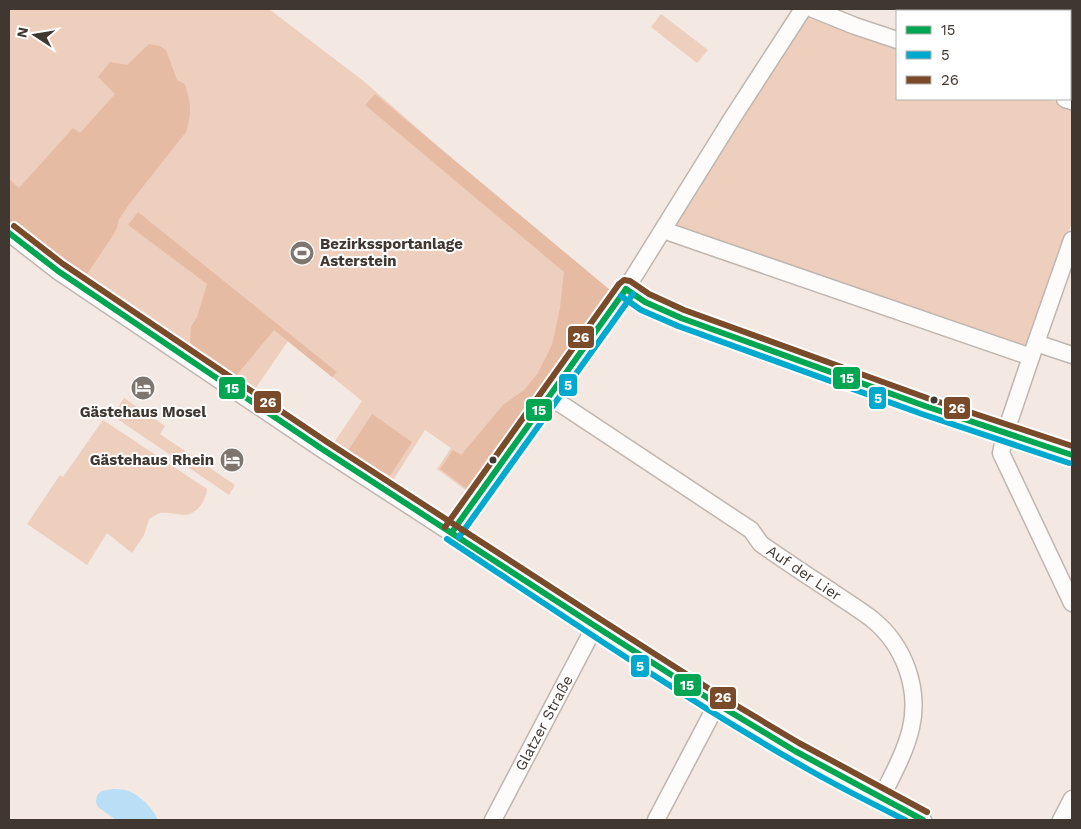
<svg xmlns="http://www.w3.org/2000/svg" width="1081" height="829" font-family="'Work Sans',sans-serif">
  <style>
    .green { fill: #eecfbe }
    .forest { fill: #e5bba3 }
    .water { fill: #badef6 }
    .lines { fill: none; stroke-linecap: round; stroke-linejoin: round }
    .minor-casing { stroke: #bfb6b0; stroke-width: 19 }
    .minor { stroke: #fdfcfb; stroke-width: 16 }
    .bus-1-casing { stroke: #fff; stroke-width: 10 }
    .bus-2-casing { stroke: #fff; stroke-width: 10 }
    .bus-3-casing { stroke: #fff; stroke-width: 10 }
    .bus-1 { stroke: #00a651; stroke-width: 6 }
    .bus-2 { stroke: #00a9ce; stroke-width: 6 }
    .bus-3 { stroke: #7a4b2a; stroke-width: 6 }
    .bus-dot { fill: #413731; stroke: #fff; stroke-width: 2 }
    .labels { text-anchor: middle; stroke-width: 4; stroke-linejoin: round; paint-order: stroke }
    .poi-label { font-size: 15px; font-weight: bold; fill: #413731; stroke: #fff; text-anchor: start }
    .street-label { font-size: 15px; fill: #413731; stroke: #fff }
    .line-badge { stroke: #fff; stroke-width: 2 }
    .badge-label { font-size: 14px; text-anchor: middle; font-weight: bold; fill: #fff }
  </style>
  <rect width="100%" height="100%" fill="#f3e8e2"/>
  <!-- green -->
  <g class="green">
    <polygon points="9,9 269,9 366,83 610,298 472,495 437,469 451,448 425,430 390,485 331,447 362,401 288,341 253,392 83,282 9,225"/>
    <polygon points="661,14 708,50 697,63 651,27"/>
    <polygon points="805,17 897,48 897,99 1047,99 1072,107 1072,222 1028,348 670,230"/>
    <polygon points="124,398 165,426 160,434 235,485 229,495 113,416"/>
    <path d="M103,420L207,489C206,501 197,514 185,515C177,515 168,512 160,513C157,514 153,517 149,519L144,535L132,553L107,533L87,565L27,524L60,475L63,477Z"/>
  </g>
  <!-- forest -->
  <g class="forest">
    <path d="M149,44L160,46L166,50L177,80L185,84C191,104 192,112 186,132L130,203L119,219L116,230L110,240L83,280L9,222V179L19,188L73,128L80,133L115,94L98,77L110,62L127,65Z"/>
    <polygon points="375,94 610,290 467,489 440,469 453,450 461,455 503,405 524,390 538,373 552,345 560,308 564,272 365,105"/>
    <polygon points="138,212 337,372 332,377 274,330 235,377 193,349 190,342 191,327 197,317 207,284 128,225"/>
    <polygon points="372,414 412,442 390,476 384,472 380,477 346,454"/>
  </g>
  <!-- water -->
  <path class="water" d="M113,789C117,789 121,789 125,790C138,793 153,808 158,820H116L98,807L96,802C97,790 102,791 113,789Z"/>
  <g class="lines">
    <defs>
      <g id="minor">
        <polyline points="813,9 855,26 897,40"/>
        <polyline points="1065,99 1072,101"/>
        <polyline points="663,230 1031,357"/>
        <polyline points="9,233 58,271 322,449 595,626 717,704 795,751 923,820"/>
        <polyline points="1072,240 1031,357 1005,434 1001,453 1072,603"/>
        <path d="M626,289L645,302L681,318C811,365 940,414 1072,455"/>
        <polyline points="1036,343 1072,355"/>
        <path d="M549,396L751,530L761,544C784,560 808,576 831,591C844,600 859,609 872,619C904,645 920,688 911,728C905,753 892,776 881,798"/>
        <polyline points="452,532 626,289 733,117 803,9"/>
        <polyline points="493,820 595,626"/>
        <polyline points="656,820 717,704"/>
        <polyline points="1061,820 1072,799"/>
      </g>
    </defs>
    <!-- minor casing -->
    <use href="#minor" class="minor-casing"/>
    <!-- minor -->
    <use href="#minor" class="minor"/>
    <defs>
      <g id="bus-1">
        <polyline points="9,233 58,271 322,449 595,626 717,704 795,751 923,820"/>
        <polyline points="626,289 645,302 681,318 925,406 1072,455"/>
        <polyline points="452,532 626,289"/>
      </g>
      <g id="bus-2">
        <polyline points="621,296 641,310 678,326 922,414 1069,463"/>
        <polyline points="459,537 633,294"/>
        <path d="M447,539C565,617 682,697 804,767C837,786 871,803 905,820"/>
      </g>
      <g id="bus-3">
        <polyline points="14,226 63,264 327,442 600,619 722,697 799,743 927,812"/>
        <polyline points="445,527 619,284 624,280 630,281 649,294 684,310 927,398 1072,446"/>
      </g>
    </defs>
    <!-- bus-1 casing -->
    <use href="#bus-1" class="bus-1-casing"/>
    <!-- bus-2 casing -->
    <use href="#bus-2" class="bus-2-casing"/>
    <!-- bus-3 casing -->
    <use href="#bus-3" class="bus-3-casing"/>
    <!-- bus-1 -->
    <use href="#bus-1" class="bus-1"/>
    <!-- bus-2 -->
    <use href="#bus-2" class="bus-2"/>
    <!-- bus-3 -->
    <use href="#bus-3" class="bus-3"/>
  </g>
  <!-- icons -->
  <defs>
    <symbol id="stadium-disc" viewBox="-11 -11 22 22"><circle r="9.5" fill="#7f756f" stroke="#fff"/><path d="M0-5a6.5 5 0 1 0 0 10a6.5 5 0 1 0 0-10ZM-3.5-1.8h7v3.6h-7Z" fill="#fff"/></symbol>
    <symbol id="hotel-disc" viewBox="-11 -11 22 22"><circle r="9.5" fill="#7f756f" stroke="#fff"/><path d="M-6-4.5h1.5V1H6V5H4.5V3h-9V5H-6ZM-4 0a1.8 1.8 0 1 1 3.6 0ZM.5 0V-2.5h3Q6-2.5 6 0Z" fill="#fff"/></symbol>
  </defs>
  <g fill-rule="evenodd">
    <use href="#stadium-disc" x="288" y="239" width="28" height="28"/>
    <use href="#hotel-disc" x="129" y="374" width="28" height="28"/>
    <use href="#hotel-disc" x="218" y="446" width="28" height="28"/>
  </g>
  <!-- markers -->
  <g class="bus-dot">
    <circle cx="934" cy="400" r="4.5"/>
    <circle cx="493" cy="460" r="4.5"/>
  </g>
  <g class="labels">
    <!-- poi labels -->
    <g class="poi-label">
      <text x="320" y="249">Bezirkssportanlage<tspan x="320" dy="17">Asterstein</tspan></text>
      <text x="143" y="417" text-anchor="middle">Gästehaus Mosel</text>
      <text x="214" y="465" text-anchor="end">Gästehaus Rhein</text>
    </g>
    <!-- street labels -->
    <g class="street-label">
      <text transform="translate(804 573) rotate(34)" y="5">Auf der Lier</text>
      <text transform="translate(544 723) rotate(-62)" y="5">Glatzer Straße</text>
    </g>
  </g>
  <g class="line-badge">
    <rect x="567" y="325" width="28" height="24" rx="5" fill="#7a4b2a"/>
    <rect x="832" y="366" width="29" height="24" rx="5" fill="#00a651"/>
    <rect x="558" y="373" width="20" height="24" rx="5" fill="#00a9ce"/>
    <rect x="218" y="376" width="28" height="24" rx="5" fill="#00a651"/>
    <rect x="868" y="386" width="19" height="24" rx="5" fill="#00a9ce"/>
    <rect x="253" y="390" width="29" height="24" rx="5" fill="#7a4b2a"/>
    <rect x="943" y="396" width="28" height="24" rx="5" fill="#7a4b2a"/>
    <rect x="525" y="398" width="28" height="24" rx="5" fill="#00a651"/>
    <rect x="630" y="654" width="20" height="24" rx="5" fill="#00a9ce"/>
    <rect x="673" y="673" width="29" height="24" rx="5" fill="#00a651"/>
    <rect x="709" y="686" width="28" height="24" rx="5" fill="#7a4b2a"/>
  </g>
  <g class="badge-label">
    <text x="581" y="342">26</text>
    <text x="847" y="383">15</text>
    <text x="568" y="390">5</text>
    <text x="232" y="393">15</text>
    <text x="878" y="403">5</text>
    <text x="268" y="407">26</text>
    <text x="957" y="413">26</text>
    <text x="539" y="415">15</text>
    <text x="640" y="671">5</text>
    <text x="687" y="690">15</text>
    <text x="723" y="702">26</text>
  </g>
  <!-- border -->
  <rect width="1081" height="829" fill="none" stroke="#413731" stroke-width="20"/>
  <!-- legend -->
  <rect x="896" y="10" width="175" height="90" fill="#ffffff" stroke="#b3afad"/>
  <rect x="906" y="26" width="25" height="8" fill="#00a651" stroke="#b3afad"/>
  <text x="941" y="35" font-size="15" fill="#413731">15</text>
  <rect x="906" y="51" width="25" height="8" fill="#00a9ce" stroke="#b3afad"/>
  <text x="941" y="60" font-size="15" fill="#413731">5</text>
  <rect x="906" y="76" width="25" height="8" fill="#7a4b2a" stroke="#b3afad"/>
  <text x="941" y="85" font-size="15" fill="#413731">26</text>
  <!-- north arrow -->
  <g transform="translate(35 35) rotate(282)" stroke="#ffffff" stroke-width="4" paint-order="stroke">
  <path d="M0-4L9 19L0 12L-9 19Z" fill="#413731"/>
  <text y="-8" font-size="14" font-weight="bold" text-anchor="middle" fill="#413731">N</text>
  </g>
</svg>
